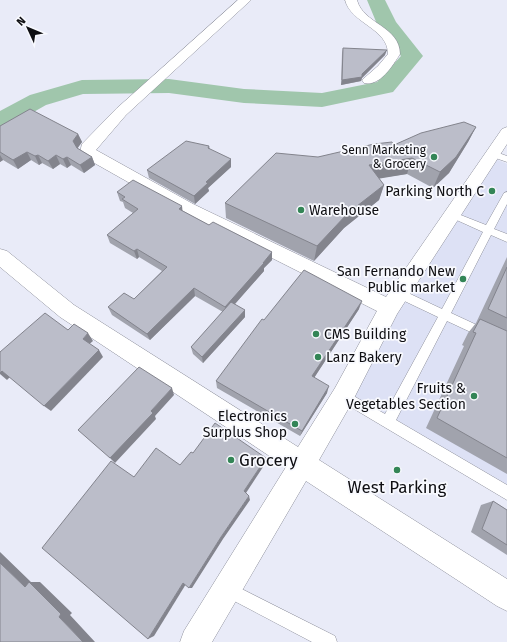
<svg xmlns="http://www.w3.org/2000/svg" width="507" height="642" font-family="'Fira Sans',sans-serif">
  <style>
    .built { fill: #dde1f5 }
    .lines { fill: none; stroke-linecap: round; stroke-linejoin: round }
    .river { fill: #a0c6ac; fill-rule: evenodd }
    .lane-casing { stroke: #8e909c; stroke-width: 1 }
    .street-casing { stroke: #8e909c; stroke-width: 1 }
    .lane { fill: #fff; fill-rule: evenodd }
    .street { fill: #fff; fill-rule: evenodd }
    .wall { fill: #a1a3ad }
    .shaded-wall { fill: #83848d }
    .building { fill: #bbbdc9; stroke: #83848d }
    .poi-dot { fill: #338556; stroke: #f8f9fe; stroke-width: 1.5 }
    .labels { text-anchor: middle; stroke-width: 3.5; stroke-linejoin: round; paint-order: stroke }
    .far-poi-label { font-size: 12px; fill: #0e0e12; stroke: #f8f9fe; text-anchor: end }
    .poi-label { font-size: 14px; fill: #0e0e12; stroke: #f8f9fe; text-anchor: end }
    .near-poi-label { font-size: 17px; fill: #0e0e12; stroke: #f8f9fe; text-anchor: start }
  </style>
  <rect width="100%" height="100%" fill="#e9ebf8"/>
  <!-- built -->
  <polygon class="built" points="493,158 507,164 507,489 347,395"/>
  <g class="lines">
    <!-- river -->
    <polygon class="river" points="367,0 385,0 396,22 423,56 393,92 322,107 244,103 169,93 83,94 46,105 9,126 0,128 0,111 30,95 82,80 169,79 244,89 322,93 377,82 401,56 377,24"/>
    <defs>
      <g id="lane">
        <polygon points="493,151 507,156 507,162 490,156 489,154"/>
        <polygon points="507,192 507,204 494,229 507,234 507,242 491,235 451,313 507,339 507,349 447,321 396,420 507,485 507,500 339,400 337,396 339,392 343,390 385,414 438,317 396,297 395,294 396,291 404,291 442,309 483,232 450,217 448,215 453,212 486,225 504,193"/>
        <polygon points="226,581 335,636 337,642 312,642 221,594 218,589 221,584"/>
      </g>
      <g id="street">
        <polygon points="238,0 251,0 126,115 96,150 193,204 386,297 502,129 507,127 507,144 397,314 351,404 319,460 507,579 507,611 497,606 306,481 212,642 180,642 184,631 286,467 60,317 0,267 0,249 7,251 74,305 298,447 335,388 377,311 181,212 82,156 80,152 82,144 116,109"/>
        <path d="M345,0H357C363,24 400,26 400,54C393,65 380,87 364,83L362,80L378,66L388,54C388,28 351,24 345,0Z"/>
      </g>
    </defs>
    <!-- lane casing -->
    <use href="#lane" class="lane-casing"/>
    <!-- street casing -->
    <use href="#street" class="street-casing"/>
    <!-- lane -->
    <use href="#lane" class="lane"/>
    <!-- street -->
    <use href="#street" class="street"/>
  </g>
  <!-- wall -->
  <g class="wall">
    <polygon points="343,48 385,55 362,78 361,81 341,85 342,53"/>
    <polygon points="0,126 78,134 82,142 77,148 92,157 95,165 84,173 71,165 67,168 60,164 53,169 42,163 39,165 31,160 18,169 3,160 0,162"/>
    <polygon points="476,127 468,142 449,173 433,188 407,174 379,178 384,185 379,200 344,228 314,261 226,218 225,203 318,157 394,145"/>
    <polygon points="209,146 210,149 231,167 208,188 209,191 195,204 149,178 147,170"/>
    <polygon points="117,192 183,211 209,225 272,252 272,260 264,268 264,271 235,304 245,317 203,363 193,354 191,347 223,312 195,296 150,340 112,315 108,307 134,299 162,271 139,257 137,259 110,243 107,235 133,213 125,208 123,202 120,201"/>
    <polygon points="507,257 507,474 426,428 464,346 462,345 468,333 476,323"/>
    <polygon points="359,309 314,378 327,393 300,436 217,388 216,381 264,320"/>
    <polygon points="493,501 507,510 507,555 471,532 481,505"/>
  </g>
  <!-- shaded-wall -->
  <g class="shaded-wall">
    <polygon points="387,50 385,55 362,78 361,81 341,85 342,80 362,74"/>
    <polygon points="476,127 468,142 449,173 433,188 440,172"/>
    <polygon points="78,134 82,142 77,149 73,141"/>
    <polygon points="27,152 31,160 18,169 13,160"/>
    <polygon points="0,155 3,160 0,162"/>
    <polygon points="38,155 42,163 39,165 35,156"/>
    <polygon points="56,155 60,164 53,169 48,161"/>
    <polygon points="67,157 71,165 67,168 63,159"/>
    <polygon points="92,157 95,165 84,173 80,165"/>
    <polygon points="412,158 407,174 365,181 369,165"/>
    <polygon points="231,159 231,167 208,188 209,191 195,204 194,196 206,182"/>
    <polygon points="384,185 379,200 344,228 314,261 317,246 348,213"/>
    <polygon points="182,206 183,215 179,209"/>
    <polygon points="137,249 139,257 137,259 134,251"/>
    <polygon points="272,252 272,260 264,268 264,271 226,314 225,307"/>
    <polygon points="194,288 195,296 150,340 147,334"/>
    <polygon points="362,301 359,309 310,384 312,376"/>
    <polygon points="245,310 245,317 203,363 202,357"/>
    <polygon points="88,333 93,341 87,346 83,339"/>
    <polygon points="99,350 103,357 51,411 44,406"/>
    <polygon points="2,371 10,377 7,380 0,374 0,373"/>
    <polygon points="329,386 327,393 300,436 302,431"/>
    <polygon points="172,388 174,395 155,416 156,419 115,463 110,458 151,411"/>
    <polygon points="266,458 265,464 244,496 244,491"/>
    <polygon points="249,496 250,500 223,539 192,588 189,588 221,537"/>
    <polygon points="0,552 31,582 40,582 72,613 70,615 95,642 83,642 59,617 25,587 0,563"/>
    <polygon points="183,583 186,584 154,636 148,639"/>
  </g>
  <!-- building -->
  <g class="building">
    <polygon points="343,48 387,50 362,74 362,77 342,80"/>
    <polygon points="30,109 78,134 73,141 77,148 92,157 80,165 67,157 63,159 56,155 48,161 38,155 35,156 27,152 13,160 0,152 0,126"/>
    <polygon points="464,122 476,127 456,157 440,172 412,158 369,165 384,185 348,213 317,246 225,203 276,153 318,157 374,144 392,142 394,145 421,133"/>
    <polygon points="186,141 209,146 208,148 231,159 206,182 208,183 194,196 147,170"/>
    <polygon points="133,180 182,206 179,209 209,225 213,222 272,252 263,263 264,263 225,307 194,288 147,334 108,307 124,293 134,299 167,267 137,249 134,251 107,235 138,209 122,199 125,197 117,192"/>
    <polygon points="507,267 507,318 488,309"/>
    <polygon points="304,270 362,301 312,376 329,386 302,431 216,381 262,319 264,320"/>
    <polygon points="231,302 245,310 202,357 191,347"/>
    <polygon points="45,313 68,330 74,324 88,333 83,339 99,350 44,406 2,371 0,373 0,352"/>
    <polygon points="480,319 507,331 507,458 437,418 476,333 473,332"/>
    <polygon points="139,367 172,388 151,411 153,413 110,458 78,430"/>
    <polygon points="215,423 266,458 244,491 249,496 221,537 189,588 183,583 148,639 42,548 111,461 134,477 156,448 180,465 191,452 193,453"/>
    <polygon points="493,501 507,510 507,545 482,529"/>
    <polygon points="0,563 25,587 29,582 61,614 59,617 83,642 0,642"/>
  </g>
  <!-- markers -->
  <g class="poi-dot">
    <circle cx="434" cy="157" r="4"/>
    <circle cx="492" cy="191" r="4"/>
    <circle cx="301" cy="210" r="4"/>
    <circle cx="463" cy="279" r="4"/>
    <circle cx="316" cy="334" r="4"/>
    <circle cx="318" cy="357" r="4"/>
    <circle cx="474" cy="396" r="4"/>
    <circle cx="295" cy="424" r="4"/>
    <circle cx="231" cy="460" r="4"/>
    <circle cx="397" cy="470" r="4"/>
  </g>
  <g class="labels">
    <!-- far-poi labels -->
    <g class="far-poi-label">
      <text x="426" y="154">Senn Marketing<tspan x="426" dy="14">&amp; Grocery</tspan></text>
    </g>
    <!-- poi labels -->
    <g class="poi-label">
      <text x="484" y="196">Parking North C</text>
      <text x="309" y="215" text-anchor="start">Warehouse</text>
      <text x="455" y="276">San Fernando New<tspan x="455" dy="16">Public market</tspan></text>
      <text x="324" y="339" text-anchor="start">CMS Building</text>
      <text x="326" y="362" text-anchor="start">Lanz Bakery</text>
      <text x="466" y="393">Fruits &amp;<tspan x="466" dy="16">Vegetables Section</tspan></text>
      <text x="287" y="421">Electronics<tspan x="287" dy="16">Surplus Shop</tspan></text>
    </g>
    <!-- near-poi labels -->
    <g class="near-poi-label">
      <text x="239" y="466">Grocery</text>
      <text x="397" y="493" text-anchor="middle">West Parking</text>
    </g>
  </g>
  <!-- north arrow -->
  <g transform="translate(28 28) rotate(314)" stroke="#f8f9fe" stroke-width="3" paint-order="stroke">
  <path d="M0-3L7 15L0 10L-7 15Z" fill="#0e0e12"/>
  <text y="-6" font-size="11" font-weight="bold" text-anchor="middle" fill="#0e0e12">N</text>
  </g>
</svg>
